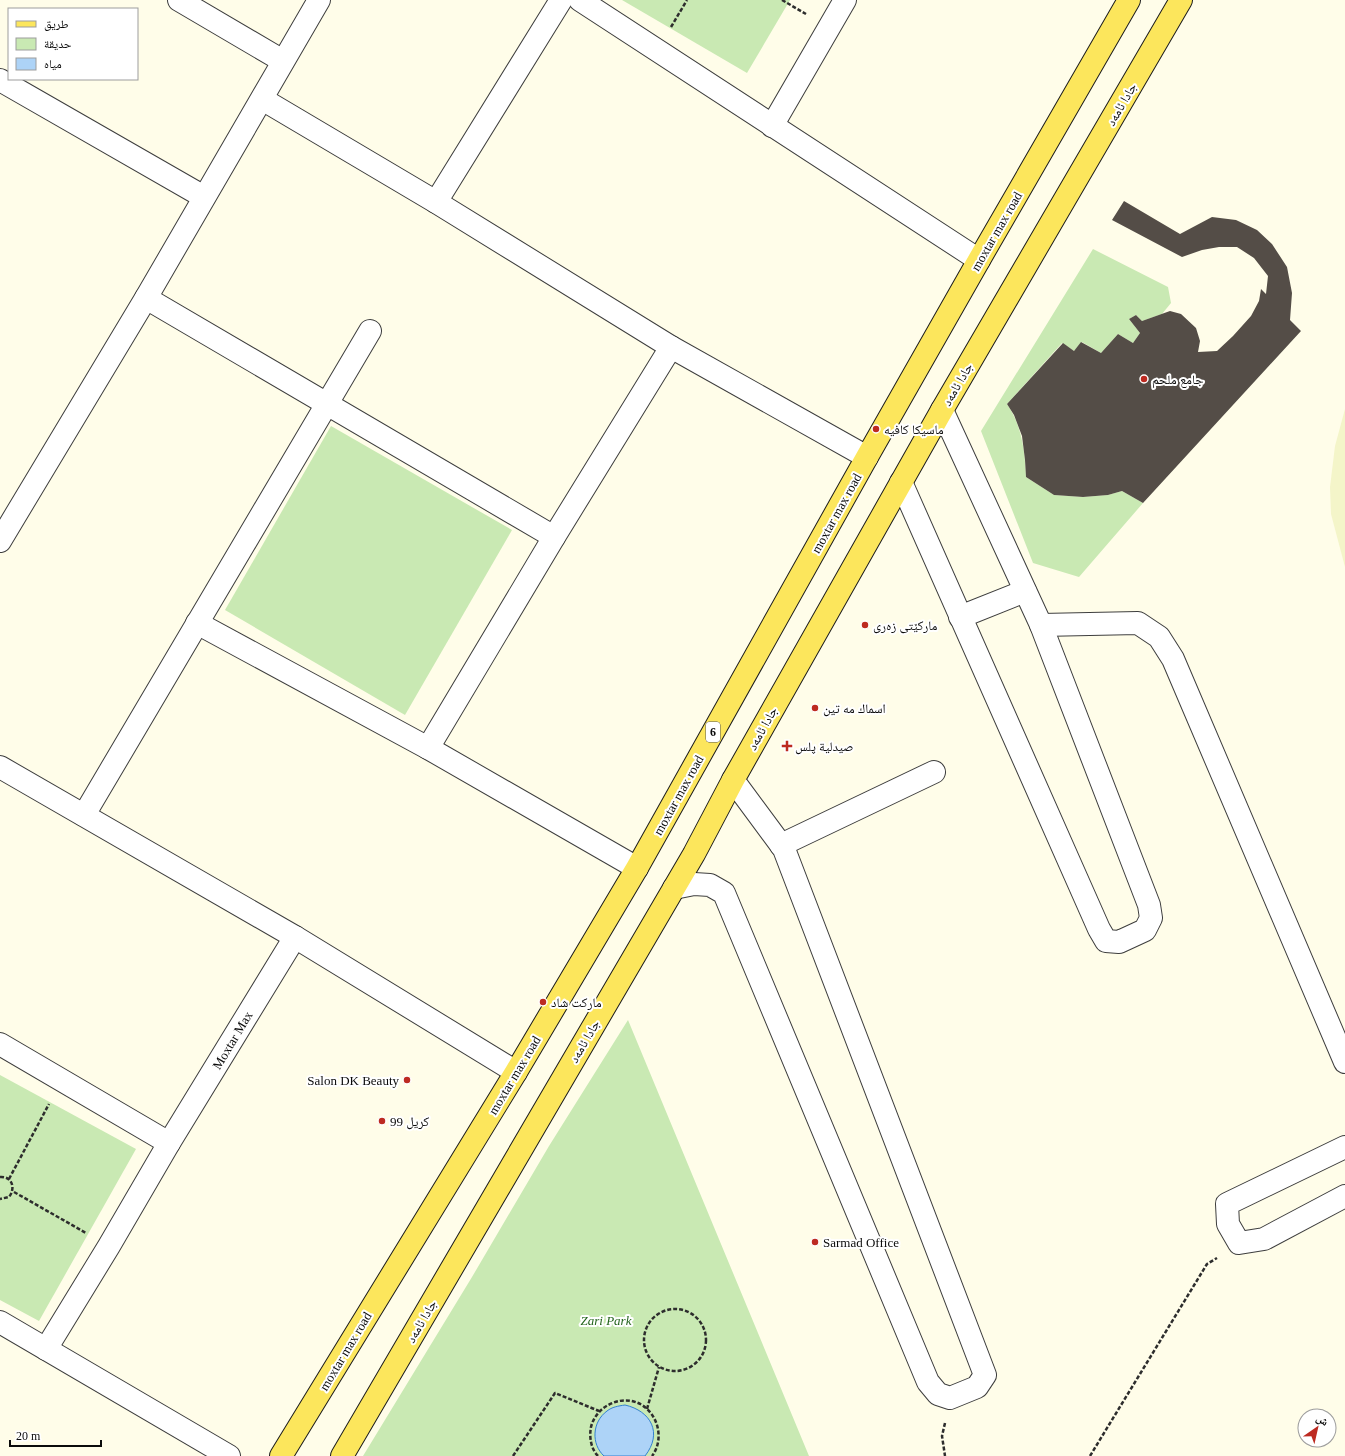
<svg xmlns="http://www.w3.org/2000/svg" width="1345" height="1456" font-family="'Times New Roman','Noto Naskh Arabic',serif">
  <style>
    .farmland { fill: #f4f5c9 }
    .green { fill: #c9e9b3 }
    .water { fill: #add3f7; stroke: #3280d0 }
    .building { fill: #544d47 }
    .lines { fill: none; stroke-linecap: round; stroke-linejoin: round }
    .minor-casing { stroke: #3e3e3e; stroke-width: 24 }
    .primary-casing { stroke: #1c1c1c; stroke-width: 24 }
    .path { stroke: #2d2d2d; stroke-width: 2.5; stroke-dasharray: 4 2; stroke-linecap: butt }
    .minor { stroke: #fff; stroke-width: 22 }
    .primary { stroke: #fce65c; stroke-width: 22 }
    .poi-dot { fill: #bd2a21; stroke: #fff; stroke-width: 1.5 }
    .labels { text-anchor: middle; stroke-width: 4; stroke-linejoin: round; paint-order: stroke }
    .shield { fill: #fff; stroke: #545454; stroke-width: 1 }
    .shield-label { font-size: 12px; font-weight: bold; fill: #0b0b0b }
    .street-label { font-size: 13px; fill: #0b0b0b; stroke: #fff }
    .poi-label { font-size: 13px; fill: #0b0b0b; stroke: #fff; text-anchor: start }
    .park-label { font-size: 13px; font-style: italic; fill: #22631b; stroke: #fff }
  </style>
  <rect width="100%" height="100%" fill="#fffde9"/>
  <!-- farmland -->
  <polygon class="farmland" points="1345,409 1345,567 1331,514 1330,487 1335,446"/>
  <!-- green -->
  <g class="green">
    <polygon points="622,0 790,0 747,73"/>
    <path d="M1093,249L1168,287L1171,303L1162,314L1142,321L1136,315L1129,319L1140,333L1133,343L1118,334L1101,353L1082,342L1074,351L1062,343L1007,404C1022,426 1025,451 1026,477L1054,495L1083,497L1108,495L1122,491L1143,503L1079,577L1033,563L981,431Z"/>
    <polygon points="331,426 512,530 405,715 225,610"/>
    <polygon points="628,1020 809,1456 363,1456 472,1277 549,1146"/>
    <polygon points="0,1075 136,1149 39,1321 0,1300"/>
  </g>
  <!-- water -->
  <path class="water" d="M625,1405C651,1411 663,1433 645,1456H604C591,1444 592,1422 607,1411C612,1407 618,1406 625,1405Z"/>
  <!-- building -->
  <polygon class="building" points="1124,201 1180,234 1212,217 1236,220 1257,230 1272,244 1287,267 1292,293 1290,320 1301,331 1143,503 1122,491 1108,495 1083,497 1054,495 1026,477 1025,460 1022,436 1014,415 1007,404 1063,343 1074,351 1081,342 1101,353 1118,334 1133,343 1140,333 1129,319 1136,315 1142,321 1170,311 1181,314 1196,328 1200,341 1198,352 1217,351 1233,336 1251,316 1259,301 1261,289 1266,294 1268,276 1254,258 1237,247 1219,247 1202,250 1182,257 1112,220"/>
  <g class="lines">
    <defs>
      <g id="minor">
        <polyline points="179,0 283,61"/>
        <polyline points="580,0 979,260"/>
        <polyline points="0,80 204,197"/>
        <polyline points="262,99 436,202 671,347 867,457"/>
        <polyline points="772,126 845,0"/>
        <polyline points="436,202 561,0"/>
        <polyline points="146,298 554,537"/>
        <polyline points="901,482 1099,929 1106,941 1119,942 1145,930 1151,918 1149,905 1041,625 942,410"/>
        <polyline points="0,541 146,298 319,0"/>
        <polyline points="960,617 1025,591"/>
        <polyline points="197,623 428,748 637,868"/>
        <polyline points="1041,625 1138,623 1159,637 1173,659 1345,1062"/>
        <polyline points="428,748 554,537 671,347"/>
        <polyline points="0,767 295,937 516,1072"/>
        <polyline points="84,815 370,331"/>
        <polyline points="781,845 934,772"/>
        <polyline points="674,888 694,884 710,885 724,893 928,1382 938,1394 950,1398 977,1387 985,1375 784,849 733,780"/>
        <polyline points="0,1044 169,1143"/>
        <polyline points="1345,1147 1227,1204 1228,1224 1239,1243 1264,1239 1345,1196"/>
        <polyline points="0,1322 229,1456"/>
        <polyline points="46,1349 109,1246 169,1143 295,937"/>
      </g>
      <g id="primary">
        <polyline points="281,1456 516,1072 637,868 867,457 979,260 1129,0"/>
        <polyline points="342,1456 694,854 733,780 942,410 1181,0"/>
      </g>
    </defs>
    <!-- minor casing -->
    <use href="#minor" class="minor-casing"/>
    <!-- primary casing -->
    <use href="#primary" class="primary-casing"/>
    <!-- path -->
    <g class="path">
      <polyline points="782,0 806,14"/>
      <polyline points="671,27 687,0"/>
      <path d="M0,1177C12,1176 16,1188 9,1197L0,1199"/>
      <polyline points="9,1179 49,1104"/>
      <polyline points="14,1192 86,1233"/>
      <circle cx="675" cy="1340" r="31"/>
      <polyline points="647,1409 659,1367"/>
      <polyline points="945,1423 942,1436 945,1456"/>
      <polyline points="513,1456 555,1393 599,1411"/>
      <path d="M598,1456C591,1449 589,1437 591,1427C596,1406 622,1393 642,1405C659,1416 664,1440 652,1456"/>
      <polyline points="1090,1456 1207,1264 1217,1258"/>
    </g>
    <!-- minor -->
    <use href="#minor" class="minor"/>
    <!-- primary -->
    <use href="#primary" class="primary"/>
  </g>
  <!-- markers -->
  <g class="poi-dot">
    <circle cx="1144" cy="379" r="4"/>
    <circle cx="876" cy="429" r="4"/>
    <circle cx="865" cy="625" r="4"/>
    <circle cx="815" cy="708" r="4"/>
    <path d="M785 740h4v4h4v4h-4v4h-4v-4h-4v-4h4z"/>
    <circle cx="543" cy="1002" r="4"/>
    <circle cx="407" cy="1080" r="4"/>
    <circle cx="382" cy="1121" r="4"/>
    <circle cx="815" cy="1242" r="4"/>
  </g>
  <g class="labels">
    <!-- shield labels -->
    <rect class="shield" x="706" y="722" width="14" height="20" rx="3"/>
    <g class="shield-label">
      <text x="713" y="736">6</text>
    </g>
    <!-- street labels -->
    <g class="street-label">
      <text transform="translate(1121 104) rotate(-60)" y="5">جادا ئامەد</text>
      <text transform="translate(996 231) rotate(-60)" y="5">moxtar max road</text>
      <text transform="translate(957 384) rotate(-60)" y="5">جادا ئامەد</text>
      <text transform="translate(836 513) rotate(-61)" y="5">moxtar max road</text>
      <text transform="translate(762 728) rotate(-61)" y="5">جادا ئامەد</text>
      <text transform="translate(678 795) rotate(-61)" y="5">moxtar max road</text>
      <text transform="translate(232 1040) rotate(-59)" y="5">Moxtar Max</text>
      <text transform="translate(584 1041) rotate(-60)" y="5">جادا ئامەد</text>
      <text transform="translate(514 1075) rotate(-59)" y="5">moxtar max road</text>
      <text transform="translate(421 1321) rotate(-60)" y="5">جادا ئامەد</text>
      <text transform="translate(345 1351) rotate(-59)" y="5">moxtar max road</text>
    </g>
    <!-- poi labels -->
    <g class="poi-label">
      <text x="1152" y="384">جامع ملحم</text>
      <text x="884" y="434">ماسيكا كافيه</text>
      <text x="873" y="630">مارکێتی زەری</text>
      <text x="823" y="713">اسماك مه تين</text>
      <text x="795" y="751">صيدلية پلس</text>
      <text x="551" y="1007">ماركت شاد</text>
      <text x="399" y="1085" text-anchor="end">Salon DK Beauty</text>
      <text x="390" y="1126">99 كريل</text>
      <text x="823" y="1247">Sarmad Office</text>
    </g>
    <!-- park labels -->
    <g class="park-label">
      <text x="606" y="1325">Zari Park</text>
    </g>
  </g>
  <!-- legend -->
  <rect x="8" y="8" width="130" height="72" fill="#ffffff" stroke="#9d9d9d"/>
  <rect x="16" y="21" width="20" height="6" fill="#fce65c" stroke="#9d9d9d"/>
  <text x="44" y="28" font-size="12" fill="#0b0b0b">طريق</text>
  <rect x="16" y="38" width="20" height="12" fill="#c9e9b3" stroke="#9d9d9d"/>
  <text x="44" y="48" font-size="12" fill="#0b0b0b">حديقة</text>
  <rect x="16" y="58" width="20" height="12" fill="#add3f7" stroke="#9d9d9d"/>
  <text x="44" y="68" font-size="12" fill="#0b0b0b">مياه</text>
  <!-- north arrow -->
  <g transform="translate(1317 1428) rotate(34)"><circle r="19" fill="#ffffff" stroke="#9d9d9d"/>
  <path d="M0-3L7 15L0 10L-7 15Z" fill="#bd2a21"/>
  <text y="-6" font-size="11" font-weight="bold" text-anchor="middle" fill="#0b0b0b">ش</text>
  </g>
  <!-- scale -->
  <path d="M10 1440v6h91v-6" fill="none" stroke="#0b0b0b" stroke-width="2"/>
  <text x="16" y="1440" font-size="12" fill="#0b0b0b" stroke="#ffffff" stroke-width="3" paint-order="stroke">20 m</text>
</svg>
